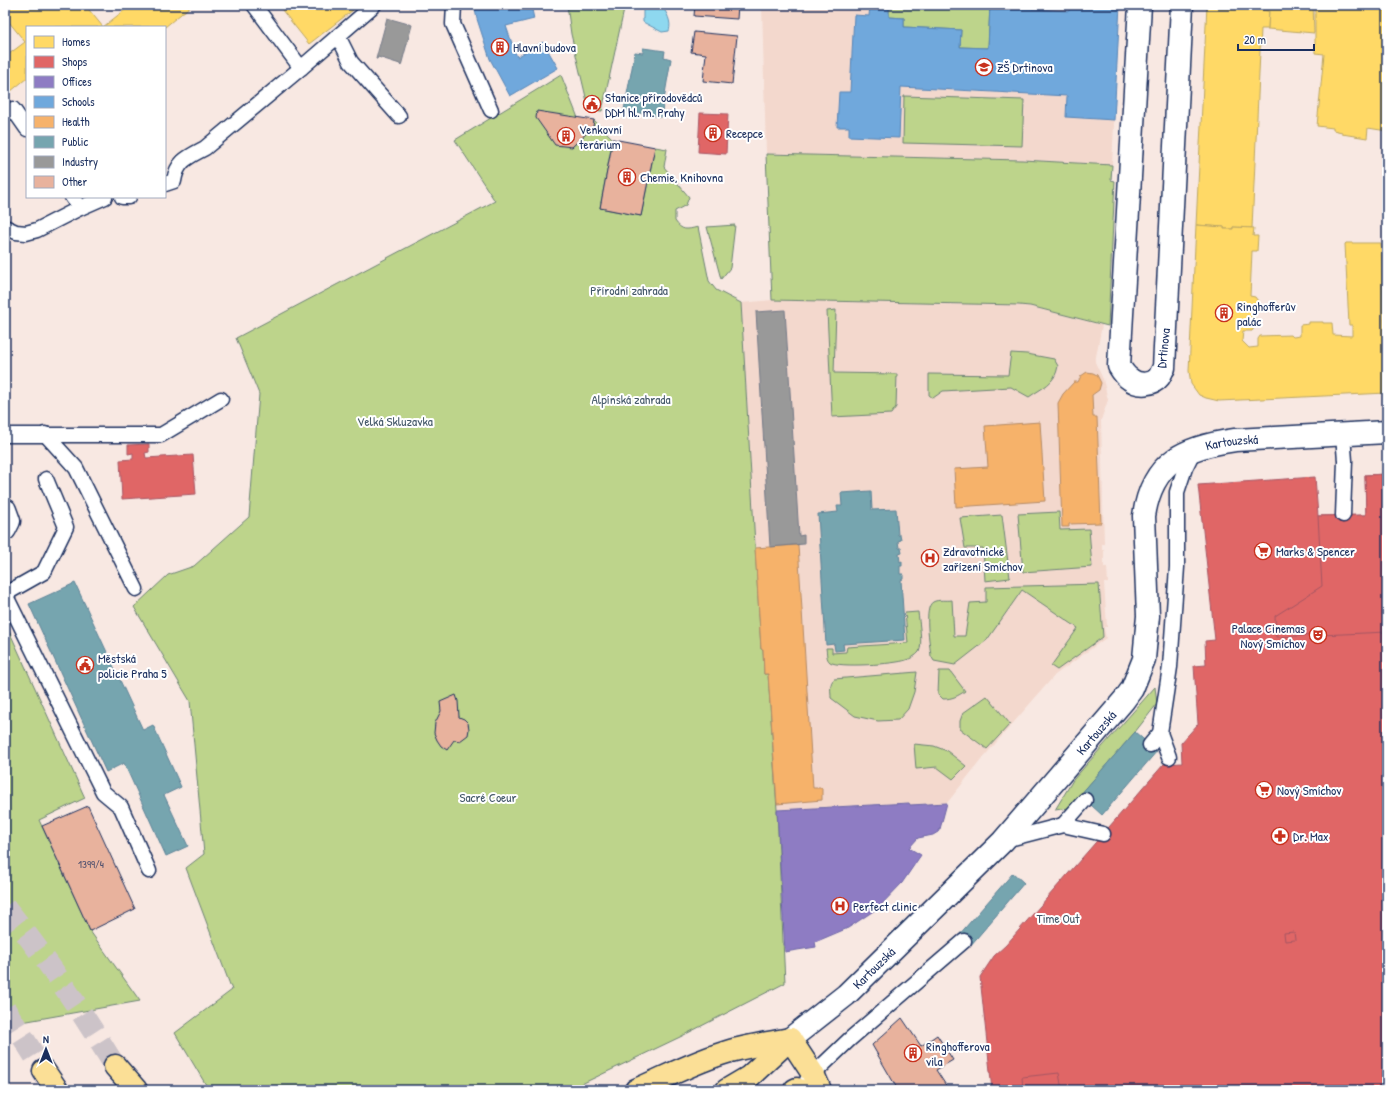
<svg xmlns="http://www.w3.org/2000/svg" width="1392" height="1095" font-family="'Patrick Hand',sans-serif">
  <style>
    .built { fill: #f3d8cd }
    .green { fill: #bdd48b; stroke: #6c8274 }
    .water { fill: #8ed8ef; stroke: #6094b5 }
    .homes { fill: #ffd966; stroke: #bba664 }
    .shops { fill: #e06666; stroke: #a55664 }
    .offices { fill: #8e7cc3; stroke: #6c65a5 }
    .schools { fill: #6fa8dc; stroke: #5684b6 }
    .health { fill: #f6b26b; stroke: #b48b67 }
    .public { fill: #76a5af; stroke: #5b8297 }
    .industry { fill: #999; stroke: #737987 }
    .building { fill: #e8b29d; stroke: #1b2f5e }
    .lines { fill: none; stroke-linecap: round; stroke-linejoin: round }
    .highway-tunnel { stroke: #ccc3c8; stroke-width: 22; stroke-dasharray: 22 11; stroke-linecap: butt }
    .lane-casing { stroke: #1b2f5e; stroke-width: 17 }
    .street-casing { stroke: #1b2f5e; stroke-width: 25 }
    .secondary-casing { stroke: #1b2f5e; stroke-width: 25 }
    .primary-casing { stroke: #1b2f5e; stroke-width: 25 }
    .highway-casing { stroke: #1b2f5e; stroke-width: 25 }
    .lane { stroke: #fff; stroke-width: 14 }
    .street { stroke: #fff; stroke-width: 22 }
    .secondary { stroke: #fff; stroke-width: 22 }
    .primary { stroke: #fbdf96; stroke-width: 22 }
    .highway { stroke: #fbdf96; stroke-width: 22 }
    .labels { text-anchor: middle; stroke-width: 4; stroke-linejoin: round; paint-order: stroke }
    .number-label { font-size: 11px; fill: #4e506e }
    .poi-label { font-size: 13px; fill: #1b2f5e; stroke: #fff; text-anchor: start }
    .park-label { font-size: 13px; fill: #445869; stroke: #fff }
    .street-label { font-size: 13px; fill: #1b2f5e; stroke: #fff }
  </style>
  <rect width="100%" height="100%" fill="#f8e8e2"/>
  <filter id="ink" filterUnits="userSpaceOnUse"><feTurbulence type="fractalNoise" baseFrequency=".025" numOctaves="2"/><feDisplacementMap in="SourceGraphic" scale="8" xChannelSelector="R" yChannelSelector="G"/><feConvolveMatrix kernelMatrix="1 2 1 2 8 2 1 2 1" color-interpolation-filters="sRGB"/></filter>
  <g filter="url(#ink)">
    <!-- built -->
    <g class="built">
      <polygon points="762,5 1120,5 1112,165 1022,160 766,154"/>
      <polygon points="772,300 1019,305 1030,306 1102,325 1095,362 1103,379 1108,400 1101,420 1104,544 1102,544 1102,550 1104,550 1104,567 1107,567 1108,583 1104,583 1107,627 1104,627 1106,638 1055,675 981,760 947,803 914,805 910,805 909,803 777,810 768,674 764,674 761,649 741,303"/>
    </g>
    <!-- green -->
    <g class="green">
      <polygon points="567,5 625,5 602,111 589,110 571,34"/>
      <polygon points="871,5 990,5 988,48 960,47 961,30 904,27 904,18 889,17 889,6"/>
      <path d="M561,75L578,118L572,147L593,127L594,120L613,139L600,208L641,216L655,147L667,149L664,167L689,197L686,205L675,211V221C682,231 686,230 698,227L709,281L716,290L741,303L761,649H763L764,674H768L777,810L785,983L680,1037L569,1090H209L175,1033L232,990L186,868L204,854L190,701L134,607L168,575L194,566L249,517L259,394L236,338L495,201L455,140Z"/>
      <polygon points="904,96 1024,100 1022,146 903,143"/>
      <polygon points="766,154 1022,160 1112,165 1111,180 1115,181 1108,326 1030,306 1019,305 772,300"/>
      <polygon points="735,225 730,268 721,279 707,227"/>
      <polygon points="836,310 834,373 897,374 896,407 891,414 832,417 827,311"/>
      <path d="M1011,353L1027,354L1054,359L1058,366C1055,384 1043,387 1029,397L1011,387L943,391L933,398L929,395V374L1008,375Z"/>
      <polygon points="1059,512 1060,530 1089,529 1092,567 1023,572 1018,514"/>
      <polygon points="1002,515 1010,578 985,581 983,548 965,548 960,518"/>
      <path d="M1099,584L1103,637L1057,670L1051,666L1078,628L1022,590L987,640L955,665L934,661L931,656C930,646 923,607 933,602C938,599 947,601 952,600L954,636H965L970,603L986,602V587Z"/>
      <path d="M918,612C919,622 923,644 919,652C916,656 910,659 906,660C896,664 838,668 830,662C826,659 827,653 826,648H832V653L846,652L847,647L908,643L905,613Z"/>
      <polygon points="5,622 85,798 39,820 90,931 140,1001 5,1025"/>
      <path d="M939,671H950L965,691C958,696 952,699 943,699L938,694Z"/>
      <path d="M917,672L914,692L908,709L898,720L878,721L855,716L831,698C831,691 829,684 834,679Z"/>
      <polygon points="1155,687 1157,704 1135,732 1069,808 1055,810 1073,780"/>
      <polygon points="987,696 1010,724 987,749 960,729 960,721 963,713"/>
      <polygon points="914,744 934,746 947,751 966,766 953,779 937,767 916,769"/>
    </g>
    <!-- water -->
    <path class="water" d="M645,5H661C667,13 672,22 669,31L662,32L643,22V11Z"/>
    <!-- homes -->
    <g class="homes">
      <polygon points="5,5 85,5 103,27 27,27 27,78 5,96 5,57 25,42 5,17"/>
      <polygon points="131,5 192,5 165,27 103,27"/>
      <polygon points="278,5 349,5 353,10 309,44"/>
      <polygon points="1207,5 1261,5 1261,10 1269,11 1268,29 1261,29 1252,228 1233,227 1233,229 1224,229 1224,227 1196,225"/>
      <polygon points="1261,5 1313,5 1314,33 1268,29 1269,11 1261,10"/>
      <polygon points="1315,5 1347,5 1347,7 1387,10 1387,131 1368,128 1367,138 1342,134 1342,132 1333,130 1333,128 1317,126 1324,54 1315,53"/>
      <polygon points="1196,225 1224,227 1224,229 1233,229 1233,227 1254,228 1253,236 1258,236 1257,251 1252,251 1250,296 1255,297 1258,301 1260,307 1258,311 1253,316 1255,318 1254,328 1252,331 1243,331 1242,341 1249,348 1258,347 1258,339 1260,336 1291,335 1293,337 1300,336 1300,325 1309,324 1309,322 1323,322 1323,323 1332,323 1333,335 1352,336 1352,325 1349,325 1345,244 1346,243 1381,243 1384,336 1387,336 1387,393 1219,401 1206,398 1199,395 1191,384 1189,371"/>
    </g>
    <!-- shops -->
    <g class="shops">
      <polygon points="700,113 728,114 726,154 698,152"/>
      <polygon points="149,444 149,452 145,453 146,458 193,455 196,494 122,499 120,460 133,459 133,453 128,454 128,445"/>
      <polygon points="1387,474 1387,1090 992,1090 980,977 994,956 1006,945 1164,764 1182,763 1181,743 1198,724 1194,666 1206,665 1205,641 1215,640 1198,485 1315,477 1318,516 1366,515 1365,475"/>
      <polygon points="1387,474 1387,632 1276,637 1275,616 1322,586 1318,516 1366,515 1365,475"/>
      <polygon points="1294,932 1295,940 1285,941 1284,933"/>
      <polygon points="1059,1073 1062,1090 1023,1090 1022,1077"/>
    </g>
    <!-- offices -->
    <polygon class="offices" points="909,803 910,805 947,803 940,829 938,832 933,835 918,838 909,848 921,855 902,883 878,908 848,928 815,942 816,947 785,952 777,810"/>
    <!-- schools -->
    <g class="schools">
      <polygon points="474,5 531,5 534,19 506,26 515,52 517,57 543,42 558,68 510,96 490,59 477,19"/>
      <polygon points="870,5 889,6 889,17 904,18 904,27 961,30 960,47 988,48 990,5 1032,5 1032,9 1069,11 1070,5 1120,5 1114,120 1066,117 1067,96 901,87 899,138 849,136 849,127 837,127 839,92 850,92 854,15 869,16"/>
    </g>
    <!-- health -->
    <g class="health">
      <polygon points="1087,372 1093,373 1097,375 1101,383 1099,390 1092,395 1093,417 1097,417 1101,523 1069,524 1069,527 1062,527 1058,403 1063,394 1074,382 1078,382 1081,376"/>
      <polygon points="1040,422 1045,501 956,507 954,469 988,467 985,426"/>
      <polygon points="798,545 813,788 822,788 822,800 777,804 768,674 764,674 763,649 761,649 755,548"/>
    </g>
    <!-- public -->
    <g class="public">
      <polygon points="643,48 665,51 664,57 671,59 661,117 624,110 635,52 643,53"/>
      <polygon points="871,491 872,510 896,509 898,535 900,535 901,540 898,541 899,548 901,548 902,553 899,554 900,562 902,561 902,566 900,566 900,574 903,574 903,579 901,580 905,640 843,644 844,650 835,651 834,644 826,645 818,514 838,512 837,506 842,506 841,493"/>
      <polygon points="75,583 143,730 153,725 181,787 164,795 188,846 166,856 124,763 106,772 29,604"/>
      <polygon points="1135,732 1157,751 1102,815 1080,795"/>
      <polygon points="1013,873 1024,883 970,946 958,936"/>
    </g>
    <!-- industry -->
    <g class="industry">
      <polygon points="387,18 412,25 401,66 400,65 400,64 378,57 377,59 376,59"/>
      <polygon points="785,310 799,536 804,535 804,544 770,547 756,312"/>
    </g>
    <!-- building -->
    <g class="building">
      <polygon points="695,5 738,5 737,19 694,16"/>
      <polygon points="694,32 737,36 732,84 703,81 706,54 691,52"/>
      <polygon points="537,111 594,120 593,127 572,147 555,145 536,118"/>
      <polygon points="613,139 655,147 641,216 600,208"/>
      <polygon points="456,695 458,701 459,717 464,719 468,723 469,729 468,735 460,741 454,740 447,750 441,746 437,740 434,733 435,723 441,711 440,702"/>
      <polygon points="88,806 135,909 90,931 42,826"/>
      <polygon points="902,1018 921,1046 937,1035 953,1060 936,1070 949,1090 898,1090 872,1045"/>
    </g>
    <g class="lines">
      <!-- highway-tunnel -->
      <g class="highway-tunnel">
        <path d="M5,907C46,957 81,1011 115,1066"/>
        <polyline points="5,1009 44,1071"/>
      </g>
      <defs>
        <g id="lane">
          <polyline points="254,5 301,68"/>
          <polyline points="454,5 453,24 491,110"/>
          <polyline points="338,36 351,62 399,116"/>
          <polyline points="13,109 27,129"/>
          <path d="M165,184L174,181C177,161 188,157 205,148L301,68L374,5"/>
          <polyline points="72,197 80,208"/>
          <polyline points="122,197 129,197"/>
          <polyline points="5,227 16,232 26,233 37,230 80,208 105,197"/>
          <polyline points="45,434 76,468 136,589"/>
          <polyline points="5,435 161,435 221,399"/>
          <polyline points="1343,435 1345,461 1343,515"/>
          <polyline points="5,594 103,792 121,807 149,871"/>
          <polyline points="5,594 44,572 66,527 46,479"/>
          <polyline points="1160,733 1169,757"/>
          <polyline points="1150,745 1160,733 1170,667 1177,567 1177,492 1185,468 1194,450"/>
          <polyline points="1063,825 1085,800"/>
          <polyline points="1005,840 1063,825 1103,834"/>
          <polyline points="807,1080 850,1039 964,941"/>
        </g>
        <g id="street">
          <path d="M1140,5L1119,366C1122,371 1125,376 1130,379C1138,386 1153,385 1159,377C1161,374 1162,370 1164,368L1182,5"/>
          <polyline points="5,510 9,521 5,529"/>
        </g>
        <g id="secondary">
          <path id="s1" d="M790,1039L846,995L1003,841L1124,700L1132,689L1144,659L1148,616L1144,516C1152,461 1185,447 1235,440L1387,432"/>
        </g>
        <g id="primary">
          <polyline points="790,1039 813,1074 820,1090"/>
          <polyline points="727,1090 749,1077 790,1039"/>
        </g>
        <g id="highway">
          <polyline points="115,1066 136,1090"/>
          <polyline points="44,1071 57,1090"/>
          <path d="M636,1090C666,1077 696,1061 727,1052C747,1046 769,1043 790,1039"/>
          <polyline points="795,1090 797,1089"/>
        </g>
      </defs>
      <!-- lane casing -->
      <use href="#lane" class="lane-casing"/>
      <!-- street casing -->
      <use href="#street" class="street-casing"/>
      <!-- secondary casing -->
      <use href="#secondary" class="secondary-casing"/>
      <!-- primary casing -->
      <use href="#primary" class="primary-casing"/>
      <!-- highway casing -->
      <use href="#highway" class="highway-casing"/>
      <!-- lane -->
      <use href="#lane" class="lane"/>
      <!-- street -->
      <use href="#street" class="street"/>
      <!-- secondary -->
      <use href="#secondary" class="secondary"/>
      <!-- primary -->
      <use href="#primary" class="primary"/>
      <!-- highway -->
      <use href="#highway" class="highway"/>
    </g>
  </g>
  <!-- icons -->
  <defs>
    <symbol id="building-ring" viewBox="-11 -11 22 22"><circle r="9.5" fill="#fff" stroke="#c8321e" stroke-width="1.5"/><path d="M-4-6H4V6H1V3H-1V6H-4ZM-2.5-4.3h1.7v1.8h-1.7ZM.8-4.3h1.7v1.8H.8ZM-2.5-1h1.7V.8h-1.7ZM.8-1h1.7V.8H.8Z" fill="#c8321e"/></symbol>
    <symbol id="school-ring" viewBox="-11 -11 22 22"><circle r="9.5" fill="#fff" stroke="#c8321e" stroke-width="1.5"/><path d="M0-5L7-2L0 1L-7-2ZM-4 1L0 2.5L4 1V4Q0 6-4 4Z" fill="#c8321e"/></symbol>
    <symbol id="civic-ring" viewBox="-11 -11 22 22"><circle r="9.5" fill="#fff" stroke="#c8321e" stroke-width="1.5"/><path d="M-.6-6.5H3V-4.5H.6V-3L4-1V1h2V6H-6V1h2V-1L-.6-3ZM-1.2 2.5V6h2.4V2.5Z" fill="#c8321e"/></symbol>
    <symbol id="supermarket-ring" viewBox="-11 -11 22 22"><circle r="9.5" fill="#fff" stroke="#c8321e" stroke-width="1.5"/><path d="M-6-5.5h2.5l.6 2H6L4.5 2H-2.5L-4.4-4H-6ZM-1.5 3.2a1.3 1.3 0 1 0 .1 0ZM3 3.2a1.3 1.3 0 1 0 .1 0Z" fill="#c8321e"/></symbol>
    <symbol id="hospital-ring" viewBox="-11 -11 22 22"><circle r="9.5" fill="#fff" stroke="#c8321e" stroke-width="1.5"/><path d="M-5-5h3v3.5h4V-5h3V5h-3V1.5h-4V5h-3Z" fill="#c8321e"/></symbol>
    <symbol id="theatre-ring" viewBox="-11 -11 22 22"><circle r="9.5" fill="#fff" stroke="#c8321e" stroke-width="1.5"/><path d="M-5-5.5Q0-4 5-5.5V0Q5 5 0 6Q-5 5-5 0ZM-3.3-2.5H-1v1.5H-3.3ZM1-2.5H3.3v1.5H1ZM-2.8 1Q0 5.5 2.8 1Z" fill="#c8321e"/></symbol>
    <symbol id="pharmacy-ring" viewBox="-11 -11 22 22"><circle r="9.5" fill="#fff" stroke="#c8321e" stroke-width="1.5"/><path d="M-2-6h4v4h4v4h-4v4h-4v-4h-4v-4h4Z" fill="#c8321e"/></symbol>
  </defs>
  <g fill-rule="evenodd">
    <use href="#building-ring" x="490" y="37" width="20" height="20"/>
    <use href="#school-ring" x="974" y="57" width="20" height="20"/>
    <use href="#civic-ring" x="582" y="94" width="20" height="20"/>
    <use href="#building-ring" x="703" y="123" width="20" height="20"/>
    <use href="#building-ring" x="556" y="126" width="20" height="20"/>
    <use href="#building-ring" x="617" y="167" width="20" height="20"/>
    <use href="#building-ring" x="1214" y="303" width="20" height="20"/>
    <use href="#supermarket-ring" x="1253" y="541" width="20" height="20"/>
    <use href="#hospital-ring" x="920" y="548" width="20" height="20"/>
    <use href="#theatre-ring" x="1308" y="625" width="20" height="20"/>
    <use href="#civic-ring" x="75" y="655" width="20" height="20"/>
    <use href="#supermarket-ring" x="1254" y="780" width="20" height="20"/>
    <use href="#pharmacy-ring" x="1270" y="826" width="20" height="20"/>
    <use href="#hospital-ring" x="830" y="896" width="20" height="20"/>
    <use href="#building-ring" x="903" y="1043" width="20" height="20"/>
  </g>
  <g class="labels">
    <!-- number labels -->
    <g class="number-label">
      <text x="91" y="868">1399/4</text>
    </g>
    <!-- poi labels -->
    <g class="poi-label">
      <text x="513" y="52">Hlavní budova</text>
      <text x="997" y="72">ZŠ Drtinova</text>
      <text x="605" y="102">Stanice přírodovědců<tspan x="605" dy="15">DDM hl. m. Prahy</tspan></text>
      <text x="579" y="134">Venkovní<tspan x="579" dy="15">terárium</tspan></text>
      <text x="726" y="138">Recepce</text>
      <text x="640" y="182">Chemie, Knihovna</text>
      <text x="1237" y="311">Ringhofferův<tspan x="1237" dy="15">palác</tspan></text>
      <text x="943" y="556">Zdravotnické<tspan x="943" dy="15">zařízení Smíchov</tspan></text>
      <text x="1276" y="556">Marks &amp; Spencer</text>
      <text x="1305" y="633" text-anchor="end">Palace Cinemas<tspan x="1305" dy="15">Nový Smíchov</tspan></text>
      <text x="98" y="663">Městská<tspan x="98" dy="15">policie Praha 5</tspan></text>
      <text x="1277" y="795">Nový Smíchov</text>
      <text x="1293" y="841">Dr. Max</text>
      <text x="853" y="911">Perfect clinic</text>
      <text x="926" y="1051">Ringhofferova<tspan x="926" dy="15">vila</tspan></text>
    </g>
    <!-- park labels -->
    <g class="park-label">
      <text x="629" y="295">Přírodní zahrada</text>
      <text x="631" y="404">Alpínská zahrada</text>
      <text x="395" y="426">Velká Skluzavka</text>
      <text x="488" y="802">Sacré Coeur</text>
      <text x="1058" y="923">Time Out</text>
    </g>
    <!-- street labels -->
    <g class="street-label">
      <text transform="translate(1163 348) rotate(-84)" y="5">Drtinova</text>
      <text dy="5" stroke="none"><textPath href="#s1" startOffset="793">Kartouzská</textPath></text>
      <text dy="5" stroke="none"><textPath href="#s1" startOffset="434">Kartouzská</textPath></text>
      <text dy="5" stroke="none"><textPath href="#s1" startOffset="110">Kartouzská</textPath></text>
    </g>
  </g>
  <!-- margin -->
  <rect width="1392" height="1095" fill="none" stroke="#fff" stroke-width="20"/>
  <rect x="10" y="10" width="1372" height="1075" fill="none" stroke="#1b2f5e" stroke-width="1.5" filter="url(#ink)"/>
  <!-- legend -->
  <rect x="26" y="26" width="140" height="172" fill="#ffffff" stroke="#a4acbf"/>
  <rect x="34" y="36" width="20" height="12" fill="#ffd966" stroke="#a4acbf"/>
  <text x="62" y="46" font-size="12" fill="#1b2f5e">Homes</text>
  <rect x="34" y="56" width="20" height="12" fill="#e06666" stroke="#a4acbf"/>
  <text x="62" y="66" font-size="12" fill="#1b2f5e">Shops</text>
  <rect x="34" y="76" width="20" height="12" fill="#8e7cc3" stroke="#a4acbf"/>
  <text x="62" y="86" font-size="12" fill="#1b2f5e">Offices</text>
  <rect x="34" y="96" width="20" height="12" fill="#6fa8dc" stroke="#a4acbf"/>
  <text x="62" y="106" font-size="12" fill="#1b2f5e">Schools</text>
  <rect x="34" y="116" width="20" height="12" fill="#f6b26b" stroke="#a4acbf"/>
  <text x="62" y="126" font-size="12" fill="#1b2f5e">Health</text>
  <rect x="34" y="136" width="20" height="12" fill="#76a5af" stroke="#a4acbf"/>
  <text x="62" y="146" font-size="12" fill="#1b2f5e">Public</text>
  <rect x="34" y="156" width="20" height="12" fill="#999999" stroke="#a4acbf"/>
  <text x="62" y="166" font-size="12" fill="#1b2f5e">Industry</text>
  <rect x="34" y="176" width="20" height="12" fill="#e8b29d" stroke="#a4acbf"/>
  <text x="62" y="186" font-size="12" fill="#1b2f5e">Other</text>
  <!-- north arrow -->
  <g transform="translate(46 1049)" stroke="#ffffff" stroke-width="3" paint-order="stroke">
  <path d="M0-3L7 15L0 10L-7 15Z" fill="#1b2f5e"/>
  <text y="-6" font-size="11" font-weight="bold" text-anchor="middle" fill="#1b2f5e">N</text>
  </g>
  <!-- scale -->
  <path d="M1238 44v6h76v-6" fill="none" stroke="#1b2f5e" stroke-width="2"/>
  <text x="1244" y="44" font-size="12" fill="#1b2f5e" stroke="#ffffff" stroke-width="3" paint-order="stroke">20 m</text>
</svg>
